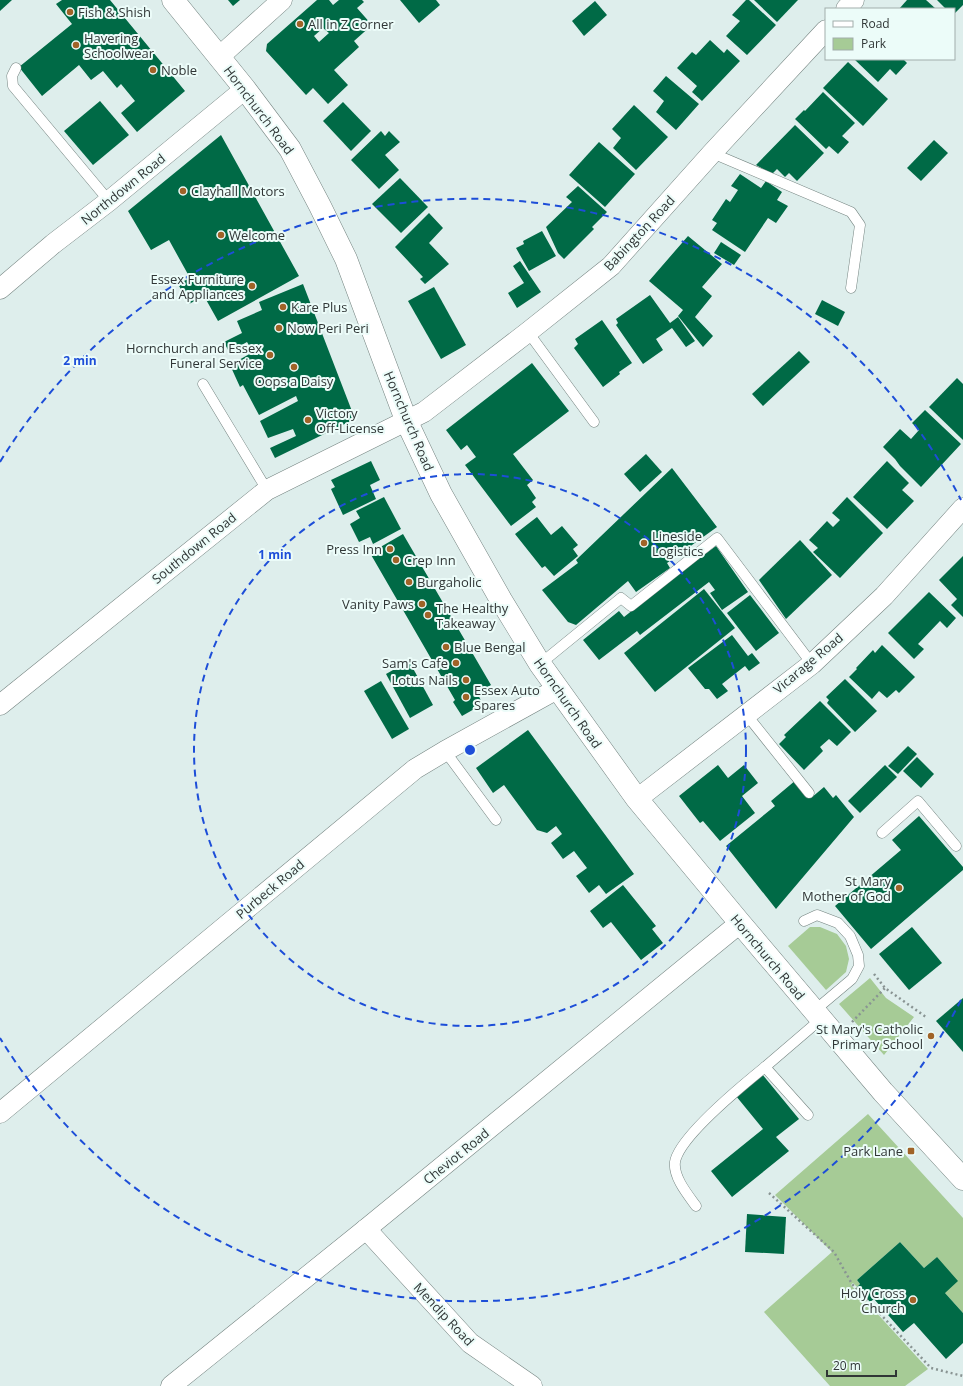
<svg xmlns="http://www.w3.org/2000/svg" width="963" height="1386" font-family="'Open Sans',sans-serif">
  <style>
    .green { fill: #a6cb96 }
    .building { fill: #006a46; fill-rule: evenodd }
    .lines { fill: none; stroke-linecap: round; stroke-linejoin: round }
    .lane-casing { stroke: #758481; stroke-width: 11 }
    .street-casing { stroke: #758481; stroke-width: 21 }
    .primary-casing { stroke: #758481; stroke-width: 23 }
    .path { stroke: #899493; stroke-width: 2.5; stroke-dasharray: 2 3; stroke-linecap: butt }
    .lane { stroke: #fff; stroke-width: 10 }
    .street { stroke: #fff; stroke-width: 20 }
    .primary { stroke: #fff; stroke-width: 22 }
    .ring { fill: none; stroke: #1d4ed8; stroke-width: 2; stroke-dasharray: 7 5 }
    .poi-dot { fill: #a06327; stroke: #ecfcf9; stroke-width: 1.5 }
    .labels { text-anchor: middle; stroke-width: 4; stroke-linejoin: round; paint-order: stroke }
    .poi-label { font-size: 13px; fill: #303636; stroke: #ecfcf9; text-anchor: start }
    .street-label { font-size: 13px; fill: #303636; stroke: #ecfcf9 }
    .centre { fill: #1d4ed8; stroke: #ecfcf9; stroke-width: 2 }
    .ring-label { font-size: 12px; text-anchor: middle; font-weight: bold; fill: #1d4ed8; stroke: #ecfcf9; stroke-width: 4; stroke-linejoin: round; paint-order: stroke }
  </style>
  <rect width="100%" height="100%" fill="#deeeec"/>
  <!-- green -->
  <g class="green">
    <polygon points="810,927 820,927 837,934 846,946 849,959 846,972 826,990 788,946"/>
    <polygon points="870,978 886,998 914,1017 884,1055 839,1004"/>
    <polygon points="868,1114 963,1218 963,1313 945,1293 937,1257 924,1268 900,1242 857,1280 860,1284 857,1287 853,1283 851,1285 928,1369 905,1386 830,1386 764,1312 832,1252 775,1195"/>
  </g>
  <!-- building -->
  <g class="building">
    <polygon points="0,0 12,0 0,11"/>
    <polygon points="62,0 110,0 185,91 137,132 121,113 135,101 121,84 117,88 103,71 91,80 79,65 42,96 19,67 72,24 56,4"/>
    <polygon points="228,0 240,0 233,6"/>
    <path d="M317,0H329L333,5L339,0H362L364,2L357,8L372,25L354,41L359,47L334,70L348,85L328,104L313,88L306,95L266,51L267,44ZM323,28L329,33L319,42L314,36Z"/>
    <polygon points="400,0 436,0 440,5 419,23"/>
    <polygon points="746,0 749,0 776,25 747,55 726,36 740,21 732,15"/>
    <polygon points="754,0 798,0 777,22"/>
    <polygon points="907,0 926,0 936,9 899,9"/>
    <polygon points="937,0 963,0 963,5 954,14 954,9 946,9"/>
    <polygon points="595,1 607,15 584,36 572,21"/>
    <polygon points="710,40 724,53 727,49 740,61 702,101 692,92 697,86 677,68 692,52 696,55"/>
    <polygon points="854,59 903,59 907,63 896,75 890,69 878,82"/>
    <polygon points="848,62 888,99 863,126 823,88"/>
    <polygon points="666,76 699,104 676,130 656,112 664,101 653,91"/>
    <polygon points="823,92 855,123 842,136 849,142 838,154 829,146 826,149 795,119 804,110 805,111"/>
    <polygon points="100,101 129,135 93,165 64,131"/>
    <polygon points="343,102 371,131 351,151 323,121"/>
    <polygon points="634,105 668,137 636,170 613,148 621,138 612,129"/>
    <polygon points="795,125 824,153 797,181 789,173 785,177 777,169 772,174 756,165"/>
    <polygon points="381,131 385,136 389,131 400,142 385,155 399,170 379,189 351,160"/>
    <polygon points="221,135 299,276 218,321 204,296 189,304 178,284 190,278 169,240 151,250 128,211"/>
    <polygon points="934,140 948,153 921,181 907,168"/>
    <polygon points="599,142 635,174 605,207 569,175"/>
    <polygon points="740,174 761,188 766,181 782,192 777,200 788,206 776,223 768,218 745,252 712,230 717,223 712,220 726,199 730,202 738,190 731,186"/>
    <polygon points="400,178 428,207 401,233 372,204"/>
    <polygon points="578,186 607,212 592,227 594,229 564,259 558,253 546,227 572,202 566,197"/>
    <polygon points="429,213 443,228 429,243 449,264 425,284 420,279 423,277 395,247"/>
    <polygon points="542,231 556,256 529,271 516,248 524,244 523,241"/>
    <polygon points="688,236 722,264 702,287 712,296 695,317 713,336 703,347 678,316 683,310 649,281"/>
    <polygon points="721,242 741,255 734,265 714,253"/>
    <polygon points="520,261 541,292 517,308 508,293 524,283 513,266"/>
    <polygon points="303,284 355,419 275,458 270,448 296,436 293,429 268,438 260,421 298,401 296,396 259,415 243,385 240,387 230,365 253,352 247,342 229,352 224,342 242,333 237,321 262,310 259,302"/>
    <polygon points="434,287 466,345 441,359 408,301"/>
    <polygon points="650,295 670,323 678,317 695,341 686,347 672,328 656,339 663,350 643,364 616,325 618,323 616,319"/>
    <polygon points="822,300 845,312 838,326 815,314"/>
    <polygon points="602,320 632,363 619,372 620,374 603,387 574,348 578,344 575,339"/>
    <polygon points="799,351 810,362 763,406 752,394"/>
    <polygon points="532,363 569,411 513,454 533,480 527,485 536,498 532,502 536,507 511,526 465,465 476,457 467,445 461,450 446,430"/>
    <polygon points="957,378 963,384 963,440 929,407"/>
    <polygon points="925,410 961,444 921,487 900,466 895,459 883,447 900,429 911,439 919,430 912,423"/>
    <polygon points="646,454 662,472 640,492 624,474"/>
    <polygon points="371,461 380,480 370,485 376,499 343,515 331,489 335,487 331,480"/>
    <polygon points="887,461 909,483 902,490 914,501 887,529 853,497"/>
    <polygon points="672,468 717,527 667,563 670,568 636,592 628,581 576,625 568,622 542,590 578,563 576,560"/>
    <polygon points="384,497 401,529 373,544 370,537 359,542 350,524 360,518 356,511"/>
    <polygon points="847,497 883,533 840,578 813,552 818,548 809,540 827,521 833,527 840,520 832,513"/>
    <polygon points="537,517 551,535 562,526 578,545 573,549 578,556 554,576 545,566 542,568 515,534"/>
    <polygon points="403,534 491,685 477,693 483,704 462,716 453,702 455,700 370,553"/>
    <polygon points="800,540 832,575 786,619 759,580"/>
    <polygon points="716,546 748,592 722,610 710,593 715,590 709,582 640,635 637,631 599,660 583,640 619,611 624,617 691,564"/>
    <polygon points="963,556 963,617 951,605 957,599 939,580"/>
    <polygon points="704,589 735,628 655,692 624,653"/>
    <polygon points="929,592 956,618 947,628 940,621 918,644 924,649 914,659 888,633"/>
    <polygon points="750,595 779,633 756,651 727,613"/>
    <polygon points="732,635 748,656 752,653 760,663 749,671 745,666 722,684 728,691 717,699 709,689 705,689 688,668"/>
    <polygon points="882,645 915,677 899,693 896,690 887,698 879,691 872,699 849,677 857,669 856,668 873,650 875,653"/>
    <polygon points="409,661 433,705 410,718 386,674"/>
    <polygon points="845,679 877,711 855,732 827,703 829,700 826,697"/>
    <polygon points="381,681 409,729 392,739 364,691"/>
    <polygon points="820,701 851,732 837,746 829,739 820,747 823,751 804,770 779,744 786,737 784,735"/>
    <polygon points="528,730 634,874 606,894 599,885 589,893 576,876 587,868 574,851 563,859 551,843 562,834 556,826 547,833 537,830 504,785 493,793 476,768"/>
    <polygon points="908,746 917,754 898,774 888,766"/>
    <polygon points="917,757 934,774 921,788 903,771"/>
    <polygon points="718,765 728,778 744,765 758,783 742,796 755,813 720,841 703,821 700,823 679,796"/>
    <polygon points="885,765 897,777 860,813 848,801"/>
    <polygon points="796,780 811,798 824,787 833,798 836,795 854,817 776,909 726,846 775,806 771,801"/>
    <polygon points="919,816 963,867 963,870 871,949 835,906 901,850 892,840"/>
    <polygon points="623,885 656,926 652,929 663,943 641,960 611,922 603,928 590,911"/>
    <polygon points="912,927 942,963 909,990 879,954"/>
    <polygon points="963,998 963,1052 936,1021"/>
    <polygon points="762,1074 799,1119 776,1137 789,1151 732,1197 711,1171 763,1129 736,1096"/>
    <polygon points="747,1214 786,1217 784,1254 745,1252"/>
    <polygon points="900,1242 924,1268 937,1257 958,1281 945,1293 963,1313 963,1343 946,1359 914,1323 903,1332 874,1299 870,1302 857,1287 860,1284 857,1280"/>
  </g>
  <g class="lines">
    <defs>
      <g id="lane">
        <polyline points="16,68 12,76 13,86 109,201"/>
        <polyline points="712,153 851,212 860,225 851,288"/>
        <polyline points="528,332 594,422"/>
        <polyline points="203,384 267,490"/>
        <polyline points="540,664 621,598 631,606 717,538 812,664"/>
        <polyline points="746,714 809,793"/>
        <polyline points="445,751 496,820"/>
        <polyline points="882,833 918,801 956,846"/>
        <polyline points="804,921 817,915 838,923 850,936 858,955 859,966 852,979 814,1011"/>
        <polyline points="808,1115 765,1067 821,1019"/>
        <path d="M696,1206C688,1195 673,1177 675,1162C679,1137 744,1084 765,1067"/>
      </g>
      <g id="street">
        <polyline points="846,9 854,0"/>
        <polyline points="219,57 282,0"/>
        <polyline points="0,289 53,244 109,201 245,89"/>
        <polyline points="0,705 267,490 424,412 528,332 611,266 712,153 826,30"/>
        <polyline points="637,799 812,664 884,596 963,508"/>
        <polyline points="0,1113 415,769 445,751 557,689"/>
        <polyline points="366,1229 470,1343 532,1386"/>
        <polyline points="171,1386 366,1229 740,923"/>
      </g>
      <polyline id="primary" points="173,0 245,89 290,149 320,206 346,259 406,420 441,494 501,600 540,664 637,799 740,923 883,1092 963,1179"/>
    </defs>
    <!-- lane casing -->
    <use href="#lane" class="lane-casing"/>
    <!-- street casing -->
    <use href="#street" class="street-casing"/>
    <!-- primary casing -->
    <use href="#primary" class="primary-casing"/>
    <!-- path -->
    <g class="path">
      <polyline points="874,974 885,988 926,1017"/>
      <polyline points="852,1022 885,988"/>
      <polyline points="769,1193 834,1252 852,1284 931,1368 963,1376"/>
    </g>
    <!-- lane -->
    <use href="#lane" class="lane"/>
    <!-- street -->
    <use href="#street" class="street"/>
    <!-- primary -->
    <use href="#primary" class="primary"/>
  </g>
  <!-- distance rings -->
  <g class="ring">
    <circle cx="470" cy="750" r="276"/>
    <path d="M961 1000A551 551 0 0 1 0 1038M0 462A551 551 0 0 1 961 500"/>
  </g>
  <!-- markers -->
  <g class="poi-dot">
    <circle cx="70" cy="12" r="4"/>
    <circle cx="300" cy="24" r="4"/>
    <circle cx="76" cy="45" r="4"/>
    <circle cx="153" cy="70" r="4"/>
    <circle cx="183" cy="191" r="4"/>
    <circle cx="221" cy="235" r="4"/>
    <circle cx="252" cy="286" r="4"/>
    <circle cx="283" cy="307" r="4"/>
    <circle cx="279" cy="328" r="4"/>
    <circle cx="270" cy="355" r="4"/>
    <circle cx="294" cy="367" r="4"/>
    <circle cx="308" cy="420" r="4"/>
    <circle cx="644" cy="543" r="4"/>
    <circle cx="390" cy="549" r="4"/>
    <circle cx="396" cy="560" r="4"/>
    <circle cx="409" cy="582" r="4"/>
    <circle cx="422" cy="604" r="4"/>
    <circle cx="428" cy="615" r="4"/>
    <circle cx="446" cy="647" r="4"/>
    <circle cx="456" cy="663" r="4"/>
    <circle cx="466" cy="680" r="4"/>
    <circle cx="466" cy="697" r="4"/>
    <circle cx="899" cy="888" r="4"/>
    <circle cx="931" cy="1036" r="4"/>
    <rect x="907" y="1147" width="8" height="8" rx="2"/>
    <circle cx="913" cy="1300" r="4"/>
  </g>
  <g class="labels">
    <!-- poi labels -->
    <g class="poi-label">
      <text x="78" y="17">Fish &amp; Shish</text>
      <text x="308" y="29">All in Z Corner</text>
      <text x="84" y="43">Havering<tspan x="84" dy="15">Schoolwear</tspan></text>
      <text x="161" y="75">Noble</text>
      <text x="191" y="196">Clayhall Motors</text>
      <text x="229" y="240">Welcome</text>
      <text x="244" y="284" text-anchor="end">Essex Furniture<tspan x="244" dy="15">and Appliances</tspan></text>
      <text x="291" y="312">Kare Plus</text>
      <text x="287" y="333">Now Peri Peri</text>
      <text x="262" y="353" text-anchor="end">Hornchurch and Essex<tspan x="262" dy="15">Funeral Service</tspan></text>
      <text x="294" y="386" text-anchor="middle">Oops a Daisy</text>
      <text x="316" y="418">Victory<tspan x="316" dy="15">Off-License</tspan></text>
      <text x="652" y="541">Lineside<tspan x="652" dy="15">Logistics</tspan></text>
      <text x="382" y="554" text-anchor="end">Press Inn</text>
      <text x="404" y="565">Crep Inn</text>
      <text x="417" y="587">Burgaholic</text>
      <text x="414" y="609" text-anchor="end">Vanity Paws</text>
      <text x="436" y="613">The Healthy<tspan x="436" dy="15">Takeaway</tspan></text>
      <text x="454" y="652">Blue Bengal</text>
      <text x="448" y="668" text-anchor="end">Sam's Cafe</text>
      <text x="458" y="685" text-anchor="end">Lotus Nails</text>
      <text x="474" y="695">Essex Auto<tspan x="474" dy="15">Spares</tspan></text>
      <text x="891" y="886" text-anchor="end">St Mary<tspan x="891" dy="15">Mother of God</tspan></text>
      <text x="923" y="1034" text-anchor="end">St Mary's Catholic<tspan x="923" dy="15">Primary School</tspan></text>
      <text x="903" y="1156" text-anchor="end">Park Lane</text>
      <text x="905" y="1298" text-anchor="end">Holy Cross<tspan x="905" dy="15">Church</tspan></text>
    </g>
    <!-- street labels -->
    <g class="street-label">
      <text transform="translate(259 110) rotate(53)" y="5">Hornchurch Road</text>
      <text transform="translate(123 189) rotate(-39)" y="5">Northdown Road</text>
      <text transform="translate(639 233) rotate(-47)" y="5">Babington Road</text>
      <text transform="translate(409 421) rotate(67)" y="5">Hornchurch Road</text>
      <text transform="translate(194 548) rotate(-39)" y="5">Southdown Road</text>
      <text transform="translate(808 663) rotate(-40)" y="5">Vicarage Road</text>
      <text transform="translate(568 703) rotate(55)" y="5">Hornchurch Road</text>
      <text transform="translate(270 889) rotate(-40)" y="5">Purbeck Road</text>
      <text transform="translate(768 957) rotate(50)" y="5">Hornchurch Road</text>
      <text transform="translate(456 1156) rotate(-39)" y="5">Cheviot Road</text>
      <text transform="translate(444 1314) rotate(47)" y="5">Mendip Road</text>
    </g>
  </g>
  <circle cx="470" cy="750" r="6" class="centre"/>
  <g class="ring-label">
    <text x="80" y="365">2 min</text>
    <text x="275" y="559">1 min</text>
  </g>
  <!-- legend -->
  <rect x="825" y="8" width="130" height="52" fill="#ecfcf9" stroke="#a1adab"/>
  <rect x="833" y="21" width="20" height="6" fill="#ffffff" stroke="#a1adab"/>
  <text x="861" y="28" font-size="12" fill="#303636">Road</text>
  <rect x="833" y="38" width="20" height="12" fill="#a6cb96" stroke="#a1adab"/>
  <text x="861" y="48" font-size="12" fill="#303636">Park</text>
  <!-- scale -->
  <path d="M827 1370v6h69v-6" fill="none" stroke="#303636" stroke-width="2"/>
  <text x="833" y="1370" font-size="12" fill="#303636" stroke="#ecfcf9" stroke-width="3" paint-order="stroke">20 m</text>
</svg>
